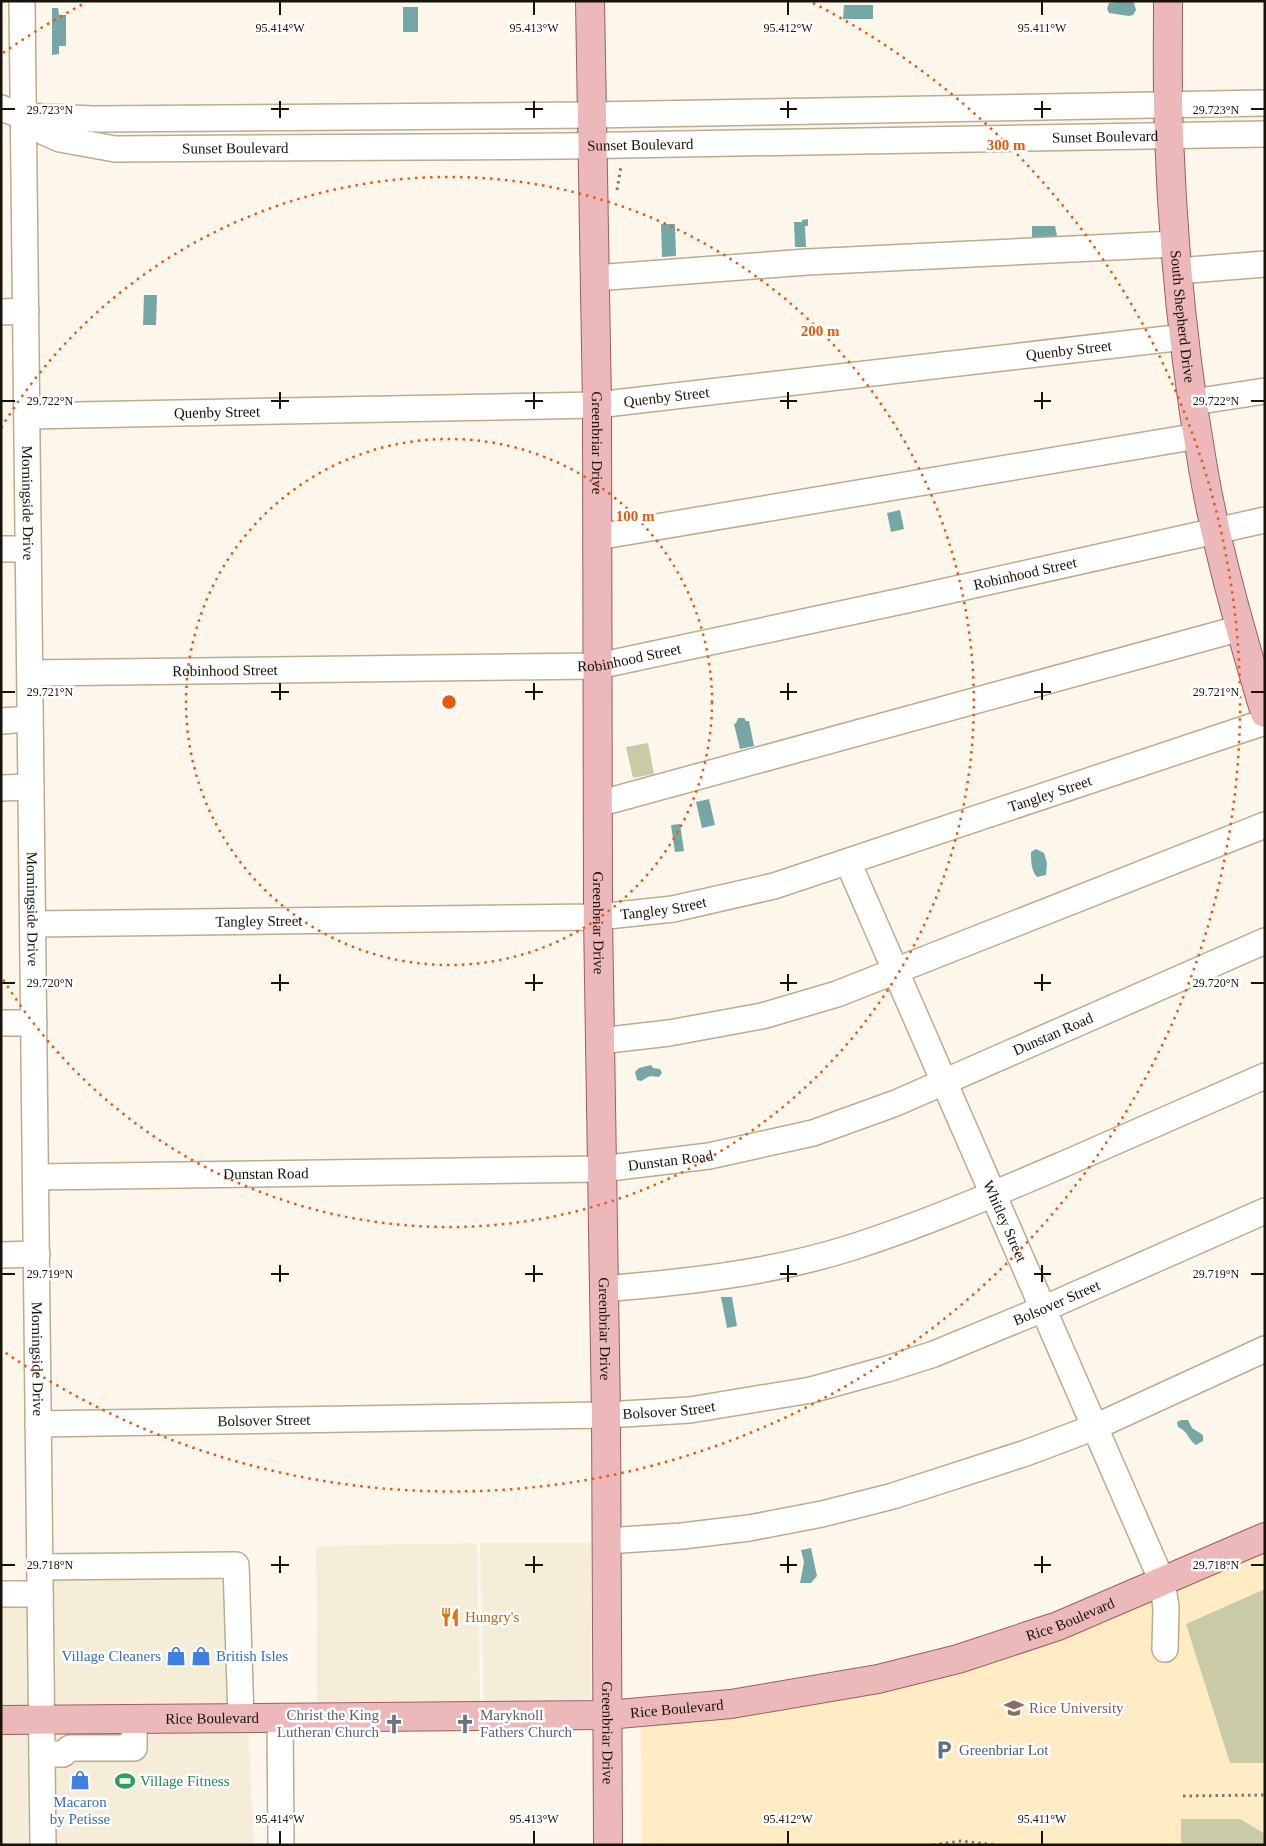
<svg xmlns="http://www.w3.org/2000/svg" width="1266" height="1846" font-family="Georgia,serif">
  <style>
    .commercial { fill: #f6edd8 }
    .built { fill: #ffecc5 }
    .green { fill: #c9cba6 }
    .water { fill: #75a7a7 }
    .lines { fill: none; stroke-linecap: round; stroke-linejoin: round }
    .minor-casing { stroke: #bbac8f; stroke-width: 28 }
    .major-casing { stroke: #9a605d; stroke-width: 30 }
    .path { stroke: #7f7a6e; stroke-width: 3; stroke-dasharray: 2.5 4; stroke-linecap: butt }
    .minor { stroke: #fff; stroke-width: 25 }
    .major { stroke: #ecb8b9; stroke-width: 28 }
    .ticks { fill: none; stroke: #181308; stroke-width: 2 }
    .ring { fill: none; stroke: #e8590c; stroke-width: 2.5; stroke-dasharray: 2.5 5 }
    .labels { text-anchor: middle; stroke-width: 5; stroke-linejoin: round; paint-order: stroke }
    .street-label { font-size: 15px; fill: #181308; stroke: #fff }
    .food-label { font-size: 15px; fill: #c56008; stroke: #fff; text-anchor: start }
    .shop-label { font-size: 15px; fill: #366cbe; stroke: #fff; text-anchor: end }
    .education-label { font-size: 15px; fill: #785e54; stroke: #fff; text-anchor: start }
    .worship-label { font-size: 15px; fill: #5b616d; stroke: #fff; text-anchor: end }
    .service-label { font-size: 15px; fill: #4e5e75; stroke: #fff; text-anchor: start }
    .leisure-label { font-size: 15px; fill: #27864d; stroke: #fff; text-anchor: start }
    .ticks-label { font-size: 12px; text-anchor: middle; fill: #181308; stroke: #fff; stroke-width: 5; stroke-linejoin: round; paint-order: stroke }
    .centre { fill: #e8590c; stroke: #fff; stroke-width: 2.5 }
    .ring-label { font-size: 15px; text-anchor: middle; font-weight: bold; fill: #e8590c; stroke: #fff; stroke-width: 5; stroke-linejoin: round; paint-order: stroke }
  </style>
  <rect width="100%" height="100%" fill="#fdf7eb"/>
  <!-- commercial -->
  <g class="commercial">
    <polygon points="477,1543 480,1701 317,1702 316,1546"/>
    <polygon points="480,1543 591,1543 591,1700 484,1701"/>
    <polygon points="239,1551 254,1845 1,1845 1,1603 66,1555"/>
  </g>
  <!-- built -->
  <polygon class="built" points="1265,1552 1265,1845 642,1845 641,1727 884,1689"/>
  <!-- green -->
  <g class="green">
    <polygon points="648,743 654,774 633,778 626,747"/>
    <polygon points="1265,1589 1265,1763 1230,1763 1186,1624"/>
    <polygon points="1181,1819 1240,1819 1265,1834 1265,1845 1181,1845"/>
  </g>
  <!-- water -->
  <g class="water">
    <polygon points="1124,1 1131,1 1134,3 1136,10 1133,15 1129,16 1109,13 1107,9 1109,3"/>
    <polygon points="844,5 873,5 873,19 843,19"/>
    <rect x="403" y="7" width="15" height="25"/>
    <polygon points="52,8 58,8 59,15 66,15 66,46 59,46 59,54 52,55"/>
    <polygon points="808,219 808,226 805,226 806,247 795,247 794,222 802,222 802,220"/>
    <polygon points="661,224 675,224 676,256 662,257"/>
    <polygon points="1032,226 1055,226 1057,236 1032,239"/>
    <polygon points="144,295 157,295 156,325 143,325"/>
    <polygon points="900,510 904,529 891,532 887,513"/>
    <polygon points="738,718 744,718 746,721 749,721 754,746 740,749 734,724 736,723"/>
    <polygon points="709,799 715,825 702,828 696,802"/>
    <polygon points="680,824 684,851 675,852 671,825"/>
    <path d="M1036,849L1044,853L1047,863L1046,875L1037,877C1031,870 1031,861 1031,852Z"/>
    <polygon points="651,1065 653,1068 660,1069 662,1073 659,1077 650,1076 641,1081 637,1080 635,1072 639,1068"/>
    <polygon points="721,1297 732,1297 737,1326 727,1328"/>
    <path d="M1181,1420H1188L1192,1428L1203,1435V1441L1196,1445C1188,1440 1189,1432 1178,1427L1177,1422Z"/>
    <polygon points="811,1548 817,1576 811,1583 800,1583 804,1562 801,1550"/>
  </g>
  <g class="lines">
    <defs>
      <g id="minor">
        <path id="s1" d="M22,1L43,1845"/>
        <polyline points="1,108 23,116 93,119 591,115 1265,103"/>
        <path id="s2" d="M23,116L44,132L60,139L115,149L567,146L1265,134"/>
        <polyline points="1177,271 1265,264"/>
        <polyline points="595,278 807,262 1175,244"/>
        <polyline points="1,312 26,311"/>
        <polyline points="1193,402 1265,391"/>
        <path id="s3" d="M27,416L597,405L1184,337"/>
        <polyline points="597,537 1198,436"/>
        <polyline points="1,549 28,549"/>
        <path id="s4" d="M30,673L598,666L911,599L1265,520"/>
        <polyline points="1,721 30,719"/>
        <polyline points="1,788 31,787"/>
        <polyline points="598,804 1241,628"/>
        <path id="s5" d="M848,862L1162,1581L1166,1607L1165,1649"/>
        <path id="s6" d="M33,924L598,917L673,909L774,886L1265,722"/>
        <polyline points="1,1023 34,1023"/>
        <polyline points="600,1041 669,1033 762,1016 837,994 1265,825"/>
        <path id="s7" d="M36,1177L601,1169L709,1156L813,1133L896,1103L1265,941"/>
        <polyline points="1,1255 37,1254"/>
        <path d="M603,1289C687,1282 772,1273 853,1247C925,1224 994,1194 1064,1164C1131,1135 1198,1105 1265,1076"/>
        <path id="s8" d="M38,1424L606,1415L690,1410L811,1390L887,1369L934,1354L1043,1309L1265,1211"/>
        <polyline points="606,1541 682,1536 749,1528 822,1514 893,1496 1026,1453 1095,1427 1265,1349"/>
        <polyline points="40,1567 236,1565 241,1718"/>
        <polyline points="1,1594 40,1594"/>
        <polyline points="280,1718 281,1845"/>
        <polyline points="42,1754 63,1754 70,1748 134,1748 134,1719"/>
      </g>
      <g id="major">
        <path id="s9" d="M590,1L597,405L598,917L606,1415L608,1845"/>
        <path id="s10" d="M1168,1C1168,47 1167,92 1169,137C1173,248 1184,359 1203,468C1217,550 1241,632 1265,713"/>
        <path id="s11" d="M1,1720L607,1715L731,1704L878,1679L958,1659L1058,1626L1265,1537"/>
      </g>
    </defs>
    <!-- minor casing -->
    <use href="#minor" class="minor-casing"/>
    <!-- major casing -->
    <use href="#major" class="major-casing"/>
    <!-- path -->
    <g class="path">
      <polyline points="617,190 621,166"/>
      <polyline points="1183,1796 1265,1795"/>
      <polyline points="933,1845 961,1841 995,1845"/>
    </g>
    <!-- minor -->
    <use href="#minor" class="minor"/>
    <!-- major -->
    <use href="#major" class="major"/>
  </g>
  <!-- ticks -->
  <path class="ticks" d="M280,2V15M534,2V15M788,2V15M1042,2V15M280,101V118M534,101V118M788,101V118M1042,101V118M2,109H15M271,109H289M525,109H543M780,109H797M1034,109H1051M1251,109H1264M280,392V409M534,392V409M788,392V409M1042,392V409M2,401H15M271,401H289M525,401H543M780,401H797M1034,401H1051M1251,401H1264M280,683V700M534,683V700M788,683V700M1042,683V700M2,692H15M271,692H289M525,692H543M780,692H797M1034,692H1051M1251,692H1264M280,974V991M534,974V991M788,974V991M1042,974V991M2,983H15M271,983H289M525,983H543M780,983H797M1034,983H1051M1251,983H1264M280,1265V1282M534,1265V1282M788,1265V1282M1042,1265V1282M2,1274H15M271,1274H289M525,1274H543M780,1274H797M1034,1274H1051M1251,1274H1264M280,1556V1573M534,1556V1573M788,1556V1573M1042,1556V1573M2,1565H15M271,1565H289M525,1565H543M780,1565H797M1034,1565H1051M1251,1565H1264M280,1831V1844M534,1831V1844M788,1831V1844M1042,1831V1844"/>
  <!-- distance rings -->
  <g class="ring">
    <circle cx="449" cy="702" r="263"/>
    <path d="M1 428A525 525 0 1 1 1 976"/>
    <path d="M3 53A788 788 0 0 1 85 3M813 3A788 788 0 1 1 3 1351"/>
  </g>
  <!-- icons -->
  <defs>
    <symbol id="restaurant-bare" viewBox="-9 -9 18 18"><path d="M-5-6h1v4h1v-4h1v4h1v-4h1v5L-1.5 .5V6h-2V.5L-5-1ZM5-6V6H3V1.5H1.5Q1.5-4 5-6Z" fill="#e8710a" stroke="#fff" stroke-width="2.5" paint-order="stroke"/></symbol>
    <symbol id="shop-bare" viewBox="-9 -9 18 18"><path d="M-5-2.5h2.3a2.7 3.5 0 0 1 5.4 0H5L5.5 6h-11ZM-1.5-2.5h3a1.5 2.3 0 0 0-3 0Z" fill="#3f7fe0" stroke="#fff" stroke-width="2.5" paint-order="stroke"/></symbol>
    <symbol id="university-bare" viewBox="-9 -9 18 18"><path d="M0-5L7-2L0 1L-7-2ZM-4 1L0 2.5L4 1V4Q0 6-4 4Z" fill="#8d6e63" stroke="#fff" stroke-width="2.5" paint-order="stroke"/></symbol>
    <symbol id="church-bare" viewBox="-9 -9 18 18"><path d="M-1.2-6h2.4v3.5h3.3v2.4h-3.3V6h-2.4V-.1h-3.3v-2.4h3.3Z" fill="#6b7280" stroke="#fff" stroke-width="2.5" paint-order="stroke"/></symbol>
    <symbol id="parking-bare" viewBox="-9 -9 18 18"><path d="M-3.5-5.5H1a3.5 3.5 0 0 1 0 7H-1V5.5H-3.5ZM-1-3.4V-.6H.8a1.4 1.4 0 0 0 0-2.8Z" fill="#5c6f8a" stroke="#fff" stroke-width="2.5" paint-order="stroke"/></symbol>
    <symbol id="stadium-bare" viewBox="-9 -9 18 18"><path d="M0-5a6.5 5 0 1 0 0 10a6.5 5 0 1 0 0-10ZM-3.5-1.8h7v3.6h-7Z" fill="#2e9e5b" stroke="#fff" stroke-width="2.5" paint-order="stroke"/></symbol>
  </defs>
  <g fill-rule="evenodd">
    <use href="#restaurant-bare" x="436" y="1603" width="28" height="28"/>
    <use href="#shop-bare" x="162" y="1642" width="28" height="28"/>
    <use href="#shop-bare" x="187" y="1642" width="28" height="28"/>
    <use href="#university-bare" x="1000" y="1694" width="28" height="28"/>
    <use href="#church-bare" x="380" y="1710" width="28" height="28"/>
    <use href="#church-bare" x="451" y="1710" width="28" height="28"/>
    <use href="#parking-bare" x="930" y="1736" width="28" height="28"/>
    <use href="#shop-bare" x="66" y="1766" width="28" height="28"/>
    <use href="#stadium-bare" x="111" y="1767" width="28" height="28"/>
  </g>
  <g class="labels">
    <!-- street labels -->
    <g class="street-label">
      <text dy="5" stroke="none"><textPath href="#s2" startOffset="1090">Sunset Boulevard</textPath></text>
      <text dy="5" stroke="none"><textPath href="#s2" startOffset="625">Sunset Boulevard</textPath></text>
      <text dy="5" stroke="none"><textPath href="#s2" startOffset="220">Sunset Boulevard</textPath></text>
      <text dy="5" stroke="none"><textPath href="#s10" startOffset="316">South Shepherd Drive</textPath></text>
      <text dy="5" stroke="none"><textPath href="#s3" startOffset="1045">Quenby Street</textPath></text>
      <text dy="5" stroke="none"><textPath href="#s3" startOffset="640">Quenby Street</textPath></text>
      <text dy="5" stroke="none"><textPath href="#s3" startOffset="190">Quenby Street</textPath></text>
      <text dy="5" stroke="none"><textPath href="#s9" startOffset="442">Greenbriar Drive</textPath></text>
      <text dy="5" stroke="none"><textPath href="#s1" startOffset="502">Morningside Drive</textPath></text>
      <text dy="5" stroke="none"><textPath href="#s4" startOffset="1005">Robinhood Street</textPath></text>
      <text dy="5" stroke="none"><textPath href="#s4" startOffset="600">Robinhood Street</textPath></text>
      <text dy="5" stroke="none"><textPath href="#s4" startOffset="195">Robinhood Street</textPath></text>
      <text dy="5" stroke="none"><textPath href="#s6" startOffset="1035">Tangley Street</textPath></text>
      <text dy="5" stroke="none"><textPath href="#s1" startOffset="908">Morningside Drive</textPath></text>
      <text dy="5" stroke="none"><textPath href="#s6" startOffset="631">Tangley Street</textPath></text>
      <text dy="5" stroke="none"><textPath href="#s6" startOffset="226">Tangley Street</textPath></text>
      <text dy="5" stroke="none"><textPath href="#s9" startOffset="922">Greenbriar Drive</textPath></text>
      <text dy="5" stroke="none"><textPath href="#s7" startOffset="1040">Dunstan Road</textPath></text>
      <text dy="5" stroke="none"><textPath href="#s7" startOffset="635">Dunstan Road</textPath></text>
      <text dy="5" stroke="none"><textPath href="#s7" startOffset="230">Dunstan Road</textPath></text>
      <text dy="5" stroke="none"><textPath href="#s5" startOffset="392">Whitley Street</textPath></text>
      <text dy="5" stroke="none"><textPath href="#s8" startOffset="1036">Bolsover Street</textPath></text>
      <text dy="5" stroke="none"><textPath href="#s9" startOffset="1328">Greenbriar Drive</textPath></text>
      <text dy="5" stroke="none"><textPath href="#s1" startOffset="1358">Morningside Drive</textPath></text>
      <text dy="5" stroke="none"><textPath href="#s8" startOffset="631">Bolsover Street</textPath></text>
      <text dy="5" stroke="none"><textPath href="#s8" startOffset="226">Bolsover Street</textPath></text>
      <text dy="5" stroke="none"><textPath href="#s11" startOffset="1081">Rice Boulevard</textPath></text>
      <text dy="5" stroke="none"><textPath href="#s11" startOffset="676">Rice Boulevard</textPath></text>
      <text dy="5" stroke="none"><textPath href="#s11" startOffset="211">Rice Boulevard</textPath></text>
      <text dy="5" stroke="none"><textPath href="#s9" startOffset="1732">Greenbriar Drive</textPath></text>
    </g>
    <!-- food labels -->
    <g class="food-label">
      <text x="465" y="1622">Hungry's</text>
    </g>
    <!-- shop labels -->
    <g class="shop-label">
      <text x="161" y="1661">Village Cleaners</text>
      <text x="216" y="1661" text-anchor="start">British Isles</text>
      <text x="80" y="1807" text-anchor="middle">Macaron<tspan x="80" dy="17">by Petisse</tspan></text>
    </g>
    <!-- education labels -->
    <g class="education-label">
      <text x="1029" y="1713">Rice University</text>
    </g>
    <!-- worship labels -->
    <g class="worship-label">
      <text x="379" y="1720">Christ the King<tspan x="379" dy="17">Lutheran Church</tspan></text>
      <text x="480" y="1720" text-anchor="start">Maryknoll<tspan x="480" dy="17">Fathers Church</tspan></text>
    </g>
    <!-- service labels -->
    <g class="service-label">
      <text x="959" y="1755">Greenbriar Lot</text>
    </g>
    <!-- leisure labels -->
    <g class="leisure-label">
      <text x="140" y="1786">Village Fitness</text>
    </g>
  </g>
  <g class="ticks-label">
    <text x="280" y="32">95.414°W</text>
    <text x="534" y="32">95.413°W</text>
    <text x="788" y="32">95.412°W</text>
    <text x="1042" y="32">95.411°W</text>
    <text x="50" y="114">29.723°N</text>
    <text x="1216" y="114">29.723°N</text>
    <text x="50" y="405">29.722°N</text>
    <text x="1216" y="405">29.722°N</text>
    <text x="50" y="696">29.721°N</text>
    <text x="1216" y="696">29.721°N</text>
    <text x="50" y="987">29.720°N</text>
    <text x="1216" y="987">29.720°N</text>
    <text x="50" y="1278">29.719°N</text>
    <text x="1216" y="1278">29.719°N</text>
    <text x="50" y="1569">29.718°N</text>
    <text x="1216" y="1569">29.718°N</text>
    <text x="280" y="1823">95.414°W</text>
    <text x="534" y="1823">95.413°W</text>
    <text x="788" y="1823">95.412°W</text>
    <text x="1042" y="1823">95.411°W</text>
  </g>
  <circle cx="449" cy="702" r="8" class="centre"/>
  <g class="ring-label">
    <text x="1006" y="150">300 m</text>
    <text x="820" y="336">200 m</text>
    <text x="635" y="521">100 m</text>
  </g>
  <!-- border -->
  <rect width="1266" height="1846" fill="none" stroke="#181308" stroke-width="5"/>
</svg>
